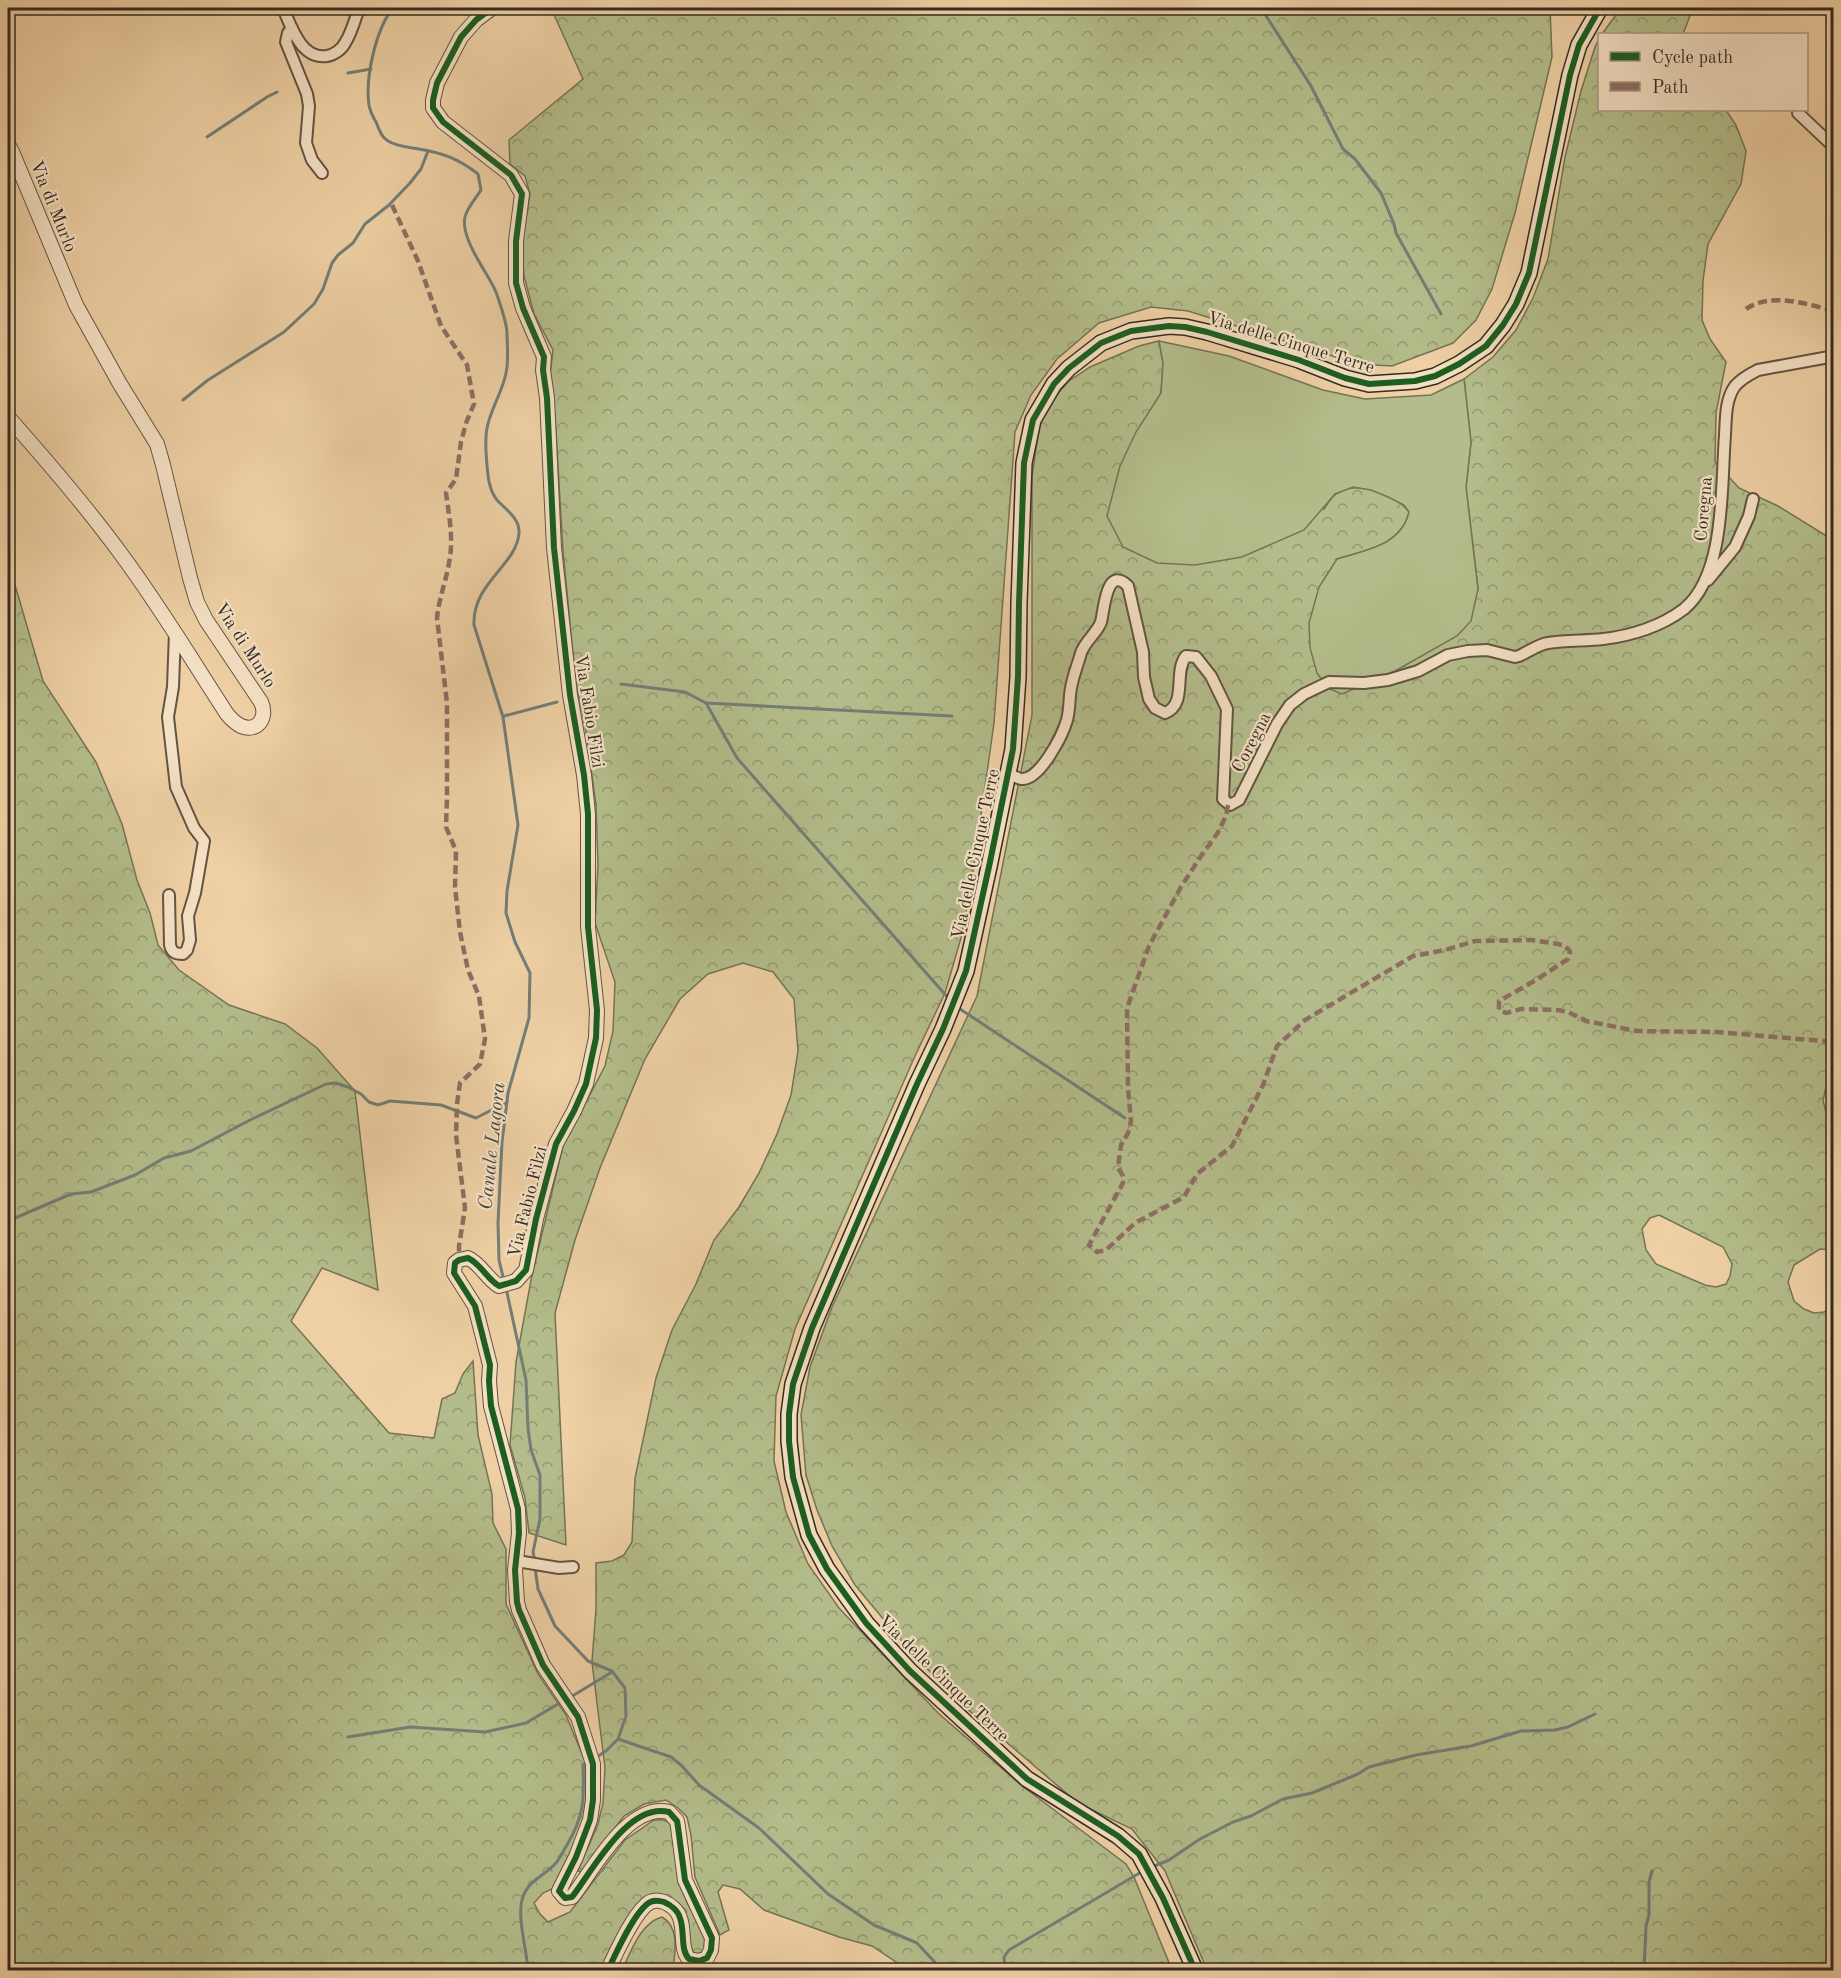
<svg xmlns="http://www.w3.org/2000/svg" width="1841" height="1978" font-family="'Old Standard TT',serif">
  <style>
    .forest { fill: url(#forest-crowns); stroke: #747456; stroke-width: 1.5; fill-rule: evenodd }
    .garden { fill: #b3bc8a; stroke: #747456; stroke-width: 1.5 }
    .lines { fill: none; stroke-linecap: round; stroke-linejoin: round }
    .stream { stroke: #737e77; stroke-width: 3 }
    .minor-casing { stroke: #635443; stroke-width: 14 }
    .tertiary-casing { stroke: #635443; stroke-width: 16 }
    .secondary-casing { stroke: #352b23; stroke-width: 18 }
    .minor { stroke: #f4e0c4; stroke-width: 10 }
    .tertiary { stroke: #f4e0c4; stroke-width: 14 }
    .secondary { stroke: #f4e0c4; stroke-width: 15 }
    .quiet { stroke: #8d6e63; stroke-width: 4.5; stroke-dasharray: 9 4.5; stroke-linecap: butt }
    .cycleway-casing { stroke: #f4e0c4; stroke-width: 10 }
    .cycleway { stroke: #1b5e20; stroke-width: 6 }
    .labels { text-anchor: middle; stroke-width: 4.5; stroke-linejoin: round; paint-order: stroke }
    .street-label { font-size: 18px; fill: #352b23; stroke: #f4e0c4 }
    .water-label { font-size: 20px; font-style: italic; fill: #4a473f; stroke: #f4e0c4 }
  </style>
  <defs>
    <pattern id="forest-crowns" width="20" height="18" patternUnits="userSpaceOnUse" patternTransform="scale(1.5)"><rect width="20" height="18" fill="#b3bc8a"/><path d="M2 6a3 3 0 1 1 6 0M12 15a3 3 0 1 1 6 0" fill="none" stroke="#929970"/></pattern>
  </defs>
  <rect width="100%" height="100%" fill="#eed0a4"/>
  <filter id="stains"><feTurbulence type="fractalNoise" baseFrequency=".00333" numOctaves="4"/><feColorMatrix values="0 0 0 0 .2 0 0 0 0 .09 0 0 0 0 .02 0 0 0 .5 -.17"/></filter>
  <radialGradient id="worn" r=".72"><stop offset=".6" stop-color="#630" stop-opacity="0"/><stop offset="1" stop-color="#630" stop-opacity=".3"/></radialGradient>
  <!-- forest -->
  <g class="forest">
    <polygon points="551,8 1550,8 1552,57 1515,213 1492,289 1476,320 1453,343 1392,366 1358,364 1188,311 1151,307 1099,323 1057,359 1031,395 1015,432 994,723 972,879 961,938 945,993 915,1056 795,1329 776,1396 774,1461 786,1512 808,1564 839,1608 938,1713 1021,1785 1126,1864 1134,1877 1172,1970 908,1970 872,1946 839,1937 764,1910 740,1889 723,1885 718,1892 729,1930 720,1935 695,1877 691,1835 687,1817 678,1808 666,1800 644,1804 624,1816 581,1872 578,1871 598,1824 603,1803 605,1768 592,1662 596,1609 596,1563 612,1561 624,1555 632,1542 635,1478 656,1378 672,1330 696,1284 714,1240 739,1207 759,1173 777,1134 791,1095 798,1051 794,999 773,972 743,963 708,974 680,999 645,1059 600,1168 575,1240 555,1313 566,1545 529,1533 525,1498 510,1445 516,1362 531,1280 563,1146 605,1066 613,1031 615,982 595,923 598,865 596,805 586,732 576,684 563,551 555,415 550,376 553,350 534,314 524,276 522,243 530,194 525,176 510,164 509,140 583,79"/>
    <polygon points="1621,8 1693,8 1683,34 1602,34"/>
    <path d="M1599,39L1600,110H1726L1736,125L1746,151L1741,184L1708,244L1703,281L1702,320L1710,339L1726,362L1716,413L1715,462L1739,488L1778,506L1833,540L1834,1048L1823,1101L1827,1115L1833,1119V1250L1820,1249L1794,1265L1788,1282L1794,1301L1804,1309L1814,1313L1824,1312L1833,1308V1970H1207L1165,1871L1132,1829L1078,1803L952,1696L900,1639L855,1585L832,1546L817,1510L806,1475L801,1415L810,1367L832,1307L977,996L1032,715V477L1040,422L1051,401L1069,381L1090,367L1139,346L1159,341L1163,363L1161,393L1150,412L1324,509C1327,505 1331,497 1336,494C1355,479 1396,494 1409,512C1401,546 1365,550 1337,559L1478,589L1466,487L1471,442L1464,379L1493,357L1516,330L1533,298L1548,259L1565,157L1581,91L1595,47ZM1659,1215L1723,1247L1732,1264L1730,1276L1726,1284L1716,1287L1705,1285L1656,1264L1646,1250L1642,1229L1650,1218Z"/>
    <path d="M8,570L13,578L43,681L96,762L122,824L137,880L150,913L158,945L179,970L229,1005L285,1024L317,1048L355,1091L378,1290L322,1268L291,1321L389,1433L434,1438L442,1399L455,1393L463,1374L473,1361L478,1435L492,1494L493,1523L506,1549V1604L538,1674L566,1715L585,1761L586,1800L583,1820L573,1846L552,1889L543,1893L534,1903L540,1914L548,1922L570,1912L625,1840L654,1820H664L670,1823L671,1827C675,1853 676,1875 686,1900C691,1913 705,1926 706,1942C706,1947 704,1950 701,1954H694C686,1944 691,1926 686,1914C682,1905 674,1899 665,1896C657,1893 650,1893 643,1899C627,1911 610,1952 600,1970H8Z"/>
    <path d="M662,1917C680,1927 675,1953 673,1970H622C631,1952 640,1923 662,1917Z"/>
  </g>
  <!-- garden -->
  <path class="garden" d="M1159,341L1229,356L1323,390L1365,399L1431,395L1464,379L1471,442L1466,487L1478,589L1471,621L1457,636L1388,675L1342,694L1327,688L1317,673L1310,648L1309,623L1319,587L1337,559C1365,550 1401,546 1409,512L1404,505L1388,497L1371,490L1353,487L1335,494L1304,530L1242,557L1195,565L1157,563L1123,547L1107,516L1120,466L1136,432L1161,393L1163,363Z"/>
  <g class="lines">
    <!-- stream -->
    <g class="stream">
      <path d="M393,8C376,29 365,77 369,105C370,111 373,117 376,122C379,129 381,137 388,141C398,147 409,147 419,149C443,153 459,159 478,174L481,190C476,198 467,208 465,217C460,239 488,273 496,292C500,304 506,320 507,332C507,344 509,361 506,373C503,390 492,407 488,424C484,437 486,453 487,465C488,477 489,490 497,500C505,509 520,518 519,533C517,565 472,583 474,625L503,717L518,825L507,891L506,913L515,942L530,973L529,1018L508,1093L502,1142L498,1223L499,1260L504,1281"/>
      <polyline points="1261,8 1311,86 1343,149 1355,159 1381,193 1394,224 1396,233 1441,314"/>
      <polyline points="348,73 371,69"/>
      <polyline points="207,137 267,97 277,92"/>
      <polyline points="183,400 208,380 284,332 314,304 323,289 332,263 338,255 353,243 365,224 389,205 410,183 421,169 428,151"/>
      <polyline points="621,684 685,692 706,703 952,716"/>
      <polyline points="706,703 737,758 950,1000"/>
      <polyline points="504,716 557,702"/>
      <polyline points="960,1009 1125,1118"/>
      <polyline points="8,1221 71,1194 91,1192 135,1175 164,1158 191,1151 250,1120 326,1084 336,1083 348,1087 361,1094 369,1102 378,1105 390,1101 441,1105 476,1118 507,1102"/>
      <polyline points="506,1288 526,1380 528,1428 531,1450 540,1475 540,1519 533,1552 535,1561"/>
      <polyline points="535,1568 538,1589 555,1626 588,1661 612,1671 625,1688 626,1716 618,1739 606,1751 595,1758"/>
      <polyline points="569,1698 612,1672"/>
      <polyline points="348,1737 410,1727 485,1732 526,1723 563,1701"/>
      <polyline points="618,1739 671,1757 681,1765 699,1785 759,1828 828,1894 874,1925 917,1943 942,1970"/>
      <polyline points="1152,1867 1169,1860 1200,1839 1233,1822 1251,1816 1283,1799 1312,1793 1358,1774 1369,1767 1416,1755 1471,1746 1521,1731 1555,1730 1568,1727 1595,1714"/>
      <path d="M528,1970C527,1950 516,1915 523,1897C528,1881 544,1876 555,1864C560,1859 563,1851 567,1845C585,1814 584,1799 583,1765L589,1761"/>
      <polyline points="1005,1970 1004,1957 1009,1950 1143,1871"/>
      <polyline points="1644,1970 1646,1926 1649,1915 1649,1882 1652,1871"/>
    </g>
    <defs>
      <g id="minor">
        <path d="M283,8C291,26 301,60 327,56C334,55 342,49 345,43C352,32 355,19 359,8"/>
        <polyline points="292,29 288,33 286,42 307,94 309,106 306,143 312,160 322,173"/>
        <polyline points="1798,113 1834,147"/>
        <polyline points="1708,580 1735,547 1749,516 1753,499"/>
        <path d="M1009,774C1012,775 1017,778 1021,779C1040,781 1063,734 1067,720C1070,709 1069,698 1071,688C1073,676 1078,664 1081,653C1085,641 1097,633 1101,622C1104,611 1106,564 1128,586L1143,652L1144,677L1149,699L1155,708L1165,713C1188,704 1173,672 1186,656L1196,657L1211,676L1227,709L1223,799L1230,805L1239,800L1277,724L1290,705L1304,694L1329,682L1364,683L1388,680L1418,671L1448,655L1468,651L1487,650L1515,657L1519,656C1528,652 1539,644 1548,643C1566,640 1585,641 1603,639C1631,636 1662,626 1684,609C1726,575 1721,485 1725,435C1726,419 1725,400 1735,386C1741,379 1750,374 1758,370L1829,357L1834,358"/>
        <path d="M169,895L170,945C172,953 176,954 183,954L187,950L190,940L188,916L195,893L204,841L194,828L176,787L168,717L173,687L175,632"/>
        <polyline points="517,1561 559,1568 573,1567"/>
      </g>
      <g id="tertiary">
        <path d="M492,8L476,20L461,37L437,83L433,100V108L443,122L511,175L522,194L516,241V283L523,308L544,357L543,370L547,398L554,548L570,695L584,775L588,814V927L597,1010L596,1038L586,1084L574,1111L556,1144L536,1219L526,1270L516,1281L499,1286C487,1279 481,1264 468,1258L459,1260L455,1263L454,1273L475,1306L490,1365L489,1381L491,1406L518,1509L519,1533L515,1570L517,1602L519,1610L543,1665L578,1717L593,1764V1800L590,1820L576,1857L559,1891L565,1898L572,1897C593,1870 628,1802 669,1812L677,1821L678,1827L685,1880L712,1938L711,1950L707,1958L699,1961L689,1959C680,1950 685,1931 680,1918C678,1911 671,1905 664,1902C658,1900 651,1900 646,1905C632,1917 616,1953 608,1970"/>
        <path d="M8,144L13,154L76,305L120,384L157,444L163,465L190,578L197,602L206,620L261,702C268,717 258,733 241,726C235,723 231,719 227,714C192,660 159,605 121,554C86,506 47,461 8,417"/>
      </g>
      <polyline id="secondary" points="1195,1970 1163,1898 1139,1854 1118,1836 1027,1779 910,1671 866,1623 827,1569 809,1535 793,1477 789,1441 789,1414 793,1384 812,1328 917,1084 943,1029 966,971 990,862 1013,749 1018,677 1019,603 1024,463 1033,420 1054,384 1069,368 1101,343 1131,331 1169,326 1185,327 1207,332 1299,360 1345,378 1369,384 1415,381 1435,376 1459,364 1486,346 1503,325 1516,304 1529,273 1570,75 1579,45 1600,8"/>
    </defs>
    <!-- minor casing -->
    <use href="#minor" class="minor-casing"/>
    <!-- tertiary casing -->
    <use href="#tertiary" class="tertiary-casing"/>
    <!-- secondary casing -->
    <use href="#secondary" class="secondary-casing"/>
    <!-- minor -->
    <use href="#minor" class="minor"/>
    <!-- tertiary -->
    <use href="#tertiary" class="tertiary"/>
    <!-- secondary -->
    <use href="#secondary" class="secondary"/>
    <!-- quiet -->
    <g class="quiet">
      <path d="M392,205L418,261L441,326L467,365L474,404L466,423L461,442L456,479L446,493C449,516 454,540 449,563C446,581 439,598 437,618L447,703V797L446,827L456,851L455,887L460,932L468,970L479,996L485,1039L480,1064L460,1083L457,1104L456,1135L465,1208L459,1246V1260"/>
      <path d="M1746,309C1771,292 1807,304 1834,311"/>
      <polyline points="1228,805 1226,816 1217,834 1201,856 1181,887 1149,946 1127,1008 1128,1088 1131,1121 1128,1133 1121,1145 1118,1168 1123,1176 1123,1183 1089,1245 1097,1252 1106,1250 1135,1223 1184,1197 1197,1174 1232,1146 1263,1085 1277,1046 1305,1020 1413,956 1445,950 1475,941 1532,940 1558,944 1565,946 1570,951 1568,959 1536,980 1499,1001 1499,1010 1506,1013 1521,1009 1558,1010 1568,1012 1586,1021 1637,1031 1717,1032 1834,1042"/>
    </g>
    <defs>
      <g id="cycleway">
        <path d="M492,8L476,20L461,37L437,83L433,100V108L443,122L511,175L522,194L516,241V283L523,308L544,357L543,370L547,398L554,548L570,695L584,775L588,814V927L597,1010L596,1038L586,1084L574,1111L556,1144L536,1219L526,1270L516,1281L499,1286C487,1279 481,1264 468,1258L459,1260L455,1263L454,1273L475,1306L490,1365L489,1381L491,1406L518,1509L519,1533L515,1570L517,1602L519,1610L543,1665L578,1717L593,1764V1800L590,1820L576,1857L559,1891L565,1898L572,1897C593,1870 628,1802 669,1812L677,1821L678,1827L685,1880L712,1938L711,1950L707,1958L699,1961L689,1959C680,1950 685,1931 680,1918C678,1911 671,1905 664,1902C658,1900 651,1900 646,1905C632,1917 616,1953 608,1970"/>
        <polyline points="1195,1970 1163,1898 1139,1854 1118,1836 1027,1779 910,1671 866,1623 827,1569 809,1535 793,1477 789,1441 789,1414 793,1384 812,1328 917,1084 943,1029 966,971 990,862 1013,749 1018,677 1019,603 1024,463 1033,420 1054,384 1069,368 1101,343 1131,331 1169,326 1185,327 1207,332 1299,360 1345,378 1369,384 1415,381 1435,376 1459,364 1486,346 1503,325 1516,304 1529,273 1570,75 1579,45 1600,8"/>
      </g>
    </defs>
    <!-- cycleway casing -->
    <use href="#cycleway" class="cycleway-casing"/>
    <!-- cycleway -->
    <use href="#cycleway" class="cycleway"/>
  </g>
  <g class="labels">
    <!-- street labels -->
    <g class="street-label">
      <text transform="translate(54 206) rotate(68)" y="6">Via di Murlo</text>
      <text transform="translate(1291 342) rotate(17)" y="6">Via delle Cinque Terre</text>
      <text transform="translate(1703 509) rotate(-85)" y="6">Coregna</text>
      <text transform="translate(246 645) rotate(57)" y="6">Via di Murlo</text>
      <text transform="translate(590 711) rotate(81)" y="6">Via Fabio Filzi</text>
      <text transform="translate(1251 742) rotate(-63)" y="6">Coregna</text>
      <text transform="translate(975 854) rotate(-78)" y="6">Via delle Cinque Terre</text>
      <text transform="translate(527 1202) rotate(-76)" y="6">Via Fabio Filzi</text>
      <text transform="translate(944 1678) rotate(44)" y="6">Via delle Cinque Terre</text>
    </g>
    <!-- water labels -->
    <g class="water-label">
      <text transform="translate(491 1146) rotate(-84)" y="7">Canale Lagora</text>
    </g>
  </g>
  <!-- margin -->
  <rect width="1841" height="1978" fill="none" stroke="#eed0a4" stroke-width="30"/>
  <rect x="9" y="9" width="1823" height="1960" fill="none" stroke="#352b23" stroke-width="3"/>
  <rect x="15" y="15" width="1811" height="1948" fill="none" stroke="#352b23" stroke-width="1.5"/>
  <!-- legend -->
  <rect x="1598" y="33" width="210" height="78" fill="#f4e0c4" stroke="#a89884" stroke-width="1.5"/>
  <rect x="1610" y="52" width="30" height="9" fill="#1b5e20" stroke="#a89884" stroke-width="1.5"/>
  <text x="1652" y="63" font-size="18" fill="#352b23">Cycle path</text>
  <rect x="1610" y="82" width="30" height="9" fill="#8d6e63" stroke="#a89884" stroke-width="1.5"/>
  <text x="1652" y="93" font-size="18" fill="#352b23">Path</text>
  <rect width="100%" height="100%" filter="url(#stains)"/>
  <rect width="100%" height="100%" fill="url(#worn)"/>
</svg>
